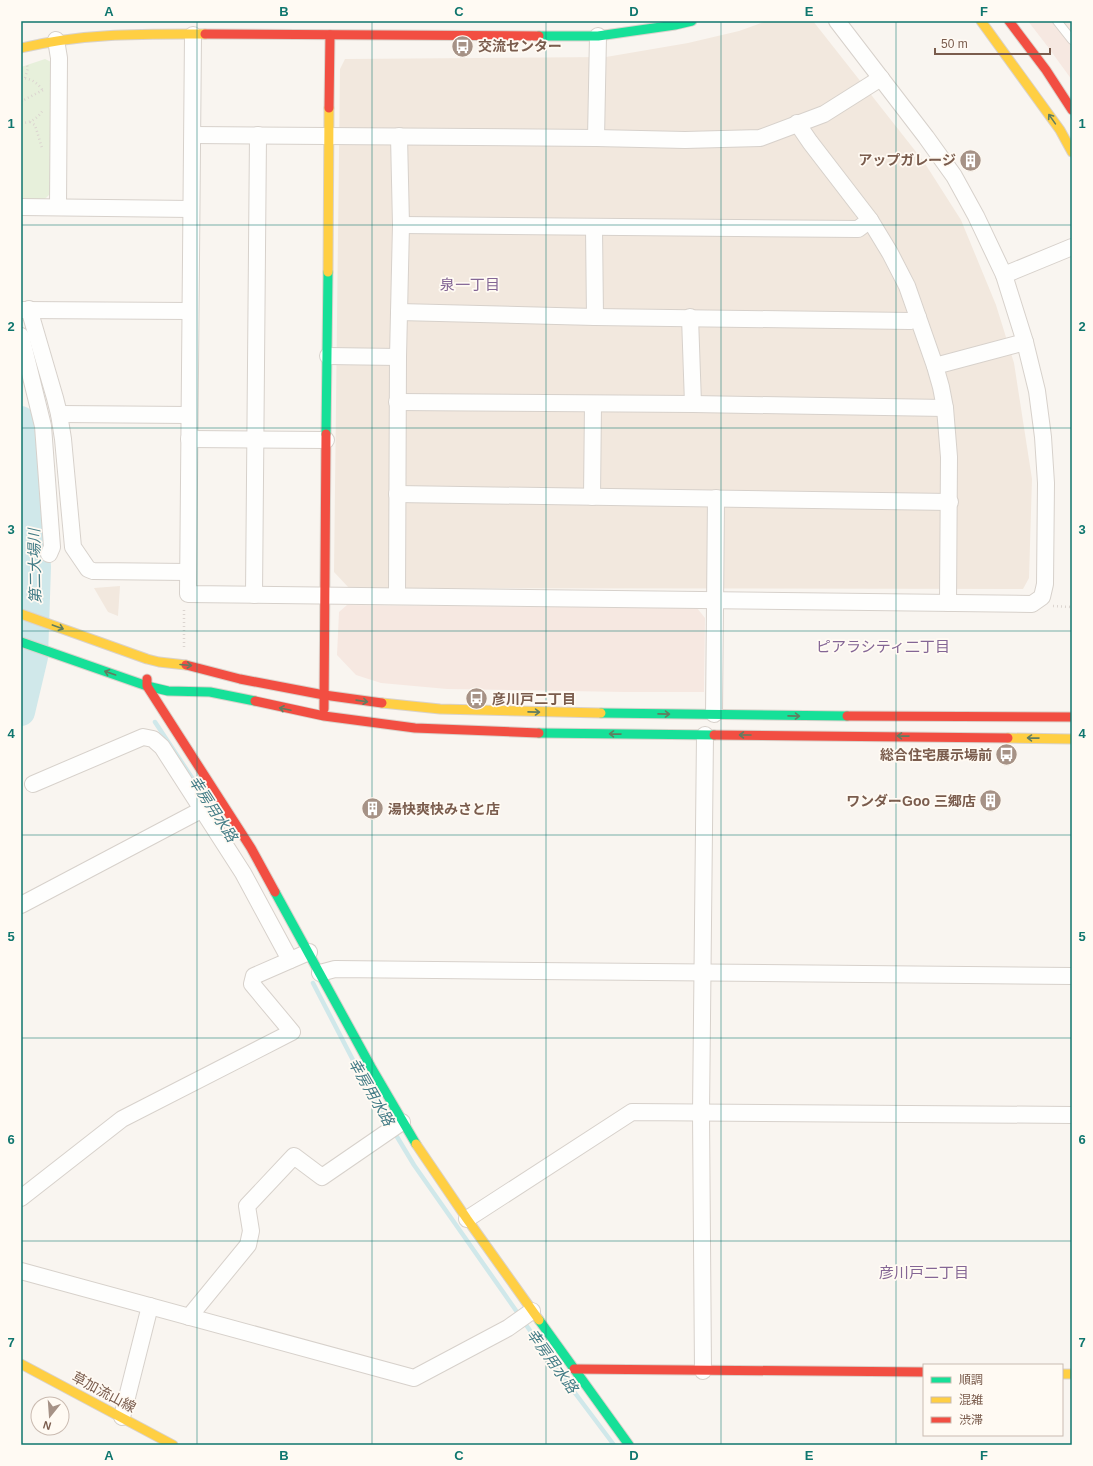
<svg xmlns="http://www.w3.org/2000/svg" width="1093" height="1466" font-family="Arial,'Noto Sans JP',sans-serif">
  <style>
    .residential { fill: #f2e8de }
    .commercial { fill: #f6e8e1 }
    .green { fill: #e7f0db }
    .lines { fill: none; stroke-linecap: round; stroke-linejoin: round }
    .stream { stroke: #d0e8ea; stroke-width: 4.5 }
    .river { stroke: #d0e8ea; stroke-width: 28 }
    .lane-casing { stroke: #d7d1cb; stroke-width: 10 }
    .street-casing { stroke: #d7d1cb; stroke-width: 18 }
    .fast-casing { stroke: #d9d2cb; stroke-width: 11 }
    .slow-casing { stroke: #d9d2cb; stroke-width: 11 }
    .jam-casing { stroke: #d9d2cb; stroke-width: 11 }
    .path { stroke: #dcd5d0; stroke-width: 2.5; stroke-dasharray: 1 3; stroke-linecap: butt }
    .lane { stroke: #fefefd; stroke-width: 8 }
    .street { stroke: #fefefd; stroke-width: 16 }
    .fast { stroke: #16e098; stroke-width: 9 }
    .slow { stroke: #ffcf43; stroke-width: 9 }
    .jam { stroke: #f24e42; stroke-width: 9 }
    .oneway { stroke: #617d60 }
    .grid { fill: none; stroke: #0f766e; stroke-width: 1; stroke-opacity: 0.55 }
    .labels { text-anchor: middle; stroke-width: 3.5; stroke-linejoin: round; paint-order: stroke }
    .poi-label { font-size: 14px; font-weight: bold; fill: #7a5c4d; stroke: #fffaf3; text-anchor: start }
    .street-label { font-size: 14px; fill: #7a5c4d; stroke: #fffaf3 }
    .neighbourhood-label { font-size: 15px; fill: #846695; stroke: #fffaf3 }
    .water-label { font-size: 15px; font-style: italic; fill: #437c86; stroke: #fffaf3 }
    .neatline { fill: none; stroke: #0f766e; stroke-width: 1.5 }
    .grid-label { font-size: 13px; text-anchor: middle; font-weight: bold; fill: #0f766e }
  </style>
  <rect width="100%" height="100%" fill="#f9f5f0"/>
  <!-- residential -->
  <g class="residential">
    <polygon points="767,21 813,21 924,162 961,220 996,305 1014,363 1032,479 1029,578 1023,589 349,588 334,572 340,69 345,59 606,57 688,43 739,31"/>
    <polygon points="120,586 118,616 108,612 94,588"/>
  </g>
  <!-- commercial -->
  <g class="commercial">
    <polygon points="1028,21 1072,21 1072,80 1048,47"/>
    <polygon points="347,605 697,608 705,618 704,692 625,692 447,689 381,683 356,675 337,655 339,612"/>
  </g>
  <!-- green -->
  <polygon class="green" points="45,59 51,62 50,194 43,201 21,200 21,67"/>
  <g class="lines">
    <!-- stream -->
    <g class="stream">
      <polyline points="155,722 216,814"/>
      <polyline points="313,983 367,1087 414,1165 557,1369 614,1445"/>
    </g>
    <!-- river -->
    <polyline class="river" points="21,420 27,443 32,488 37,567 34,657 21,712"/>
    <defs>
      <polyline id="lane" points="1057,21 1072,40"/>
      <g id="street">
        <polyline points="193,35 188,594 1032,604 1042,597 1045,584 1046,483 1043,437 1037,391 1025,342 1004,275 976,216 954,176 926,137 837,21"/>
        <polyline points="56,40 59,58 58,207"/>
        <polyline points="797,123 810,142 870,220 890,253 907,286 935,366 941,387 945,408 949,457 948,603"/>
        <polyline points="193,135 596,138 685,140 760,138 824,114 881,78"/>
        <polyline points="596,138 598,36"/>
        <polyline points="21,207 191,209"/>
        <polyline points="401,225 858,229 870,220"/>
        <polyline points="594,228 595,317"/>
        <polyline points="1004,275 1072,247"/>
        <polyline points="29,309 55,398 59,414 63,439 73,547 88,569 93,571 188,572"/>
        <polyline points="21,310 190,311"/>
        <polyline points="399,312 595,317 910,321 918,317"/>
        <polyline points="690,317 693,404"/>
        <polyline points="21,336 43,426 52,547 49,554"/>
        <polyline points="328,356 398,357"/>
        <polyline points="935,366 1025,342"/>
        <polyline points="397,402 693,404 945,408"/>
        <polyline points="59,414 189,415"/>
        <polyline points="189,439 326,440"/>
        <polyline points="397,494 950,502"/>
        <polyline points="592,497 593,404"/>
        <polyline points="254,595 258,135"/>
        <polyline points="397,596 398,357 401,225 399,136"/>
        <polyline points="714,714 716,498"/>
        <polyline points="33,784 143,737 153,739 162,747 243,873 290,960"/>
        <polyline points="21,905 203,809"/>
        <polyline points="320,973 335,969 1072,976"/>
        <polyline points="21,1198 122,1119 292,1032 252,984 254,976 309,952"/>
        <polyline points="467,1219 632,1112 1072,1115"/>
        <polyline points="21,1271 414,1378 508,1328 532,1311"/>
        <polyline points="189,1317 248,1245 251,1231 247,1206 294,1156 322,1177 402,1122"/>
        <polyline points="703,1371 701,1113 705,735"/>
        <polyline points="122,1417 150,1306"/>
      </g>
      <g id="fast">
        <polyline points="539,36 598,36 675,25 692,21"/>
        <polyline points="326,434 328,272"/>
        <polyline points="21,642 147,686 168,691 210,692 255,701"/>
        <polyline points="601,713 847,716"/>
        <polyline points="539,733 714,735"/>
        <polyline points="275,892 371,1067 416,1144"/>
        <polyline points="539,1320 629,1445"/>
      </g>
      <g id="slow">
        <polyline points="981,21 1060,130 1072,152"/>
        <path d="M21,48C83,33 142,34 205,34"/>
        <polyline points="328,272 329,108"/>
        <polyline points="21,614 147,659 159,662 186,665"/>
        <polyline points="382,703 440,709 601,713"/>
        <polyline points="1008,738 1072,739"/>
        <polyline points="416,1144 467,1219 539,1320"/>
        <polyline points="21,1364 173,1445"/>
        <polyline points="1062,1374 1072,1374"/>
      </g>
      <g id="jam">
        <polyline points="1009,21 1046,70 1072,110"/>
        <polyline points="205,34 539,36"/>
        <polyline points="329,108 330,35"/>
        <polyline points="186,665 240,679 324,695 382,703"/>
        <polyline points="147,679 147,686 251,848 275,892"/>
        <polyline points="255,701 324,716 415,728 539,733"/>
        <polyline points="324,709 326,434"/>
        <polyline points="847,716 1072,717"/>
        <polyline points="714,735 1008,738"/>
        <polyline points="574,1369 924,1372"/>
      </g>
    </defs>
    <!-- lane casing -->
    <use href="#lane" class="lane-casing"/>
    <!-- street casing -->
    <use href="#street" class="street-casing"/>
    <!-- fast casing -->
    <use href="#fast" class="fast-casing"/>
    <!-- slow casing -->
    <use href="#slow" class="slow-casing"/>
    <!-- jam casing -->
    <use href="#jam" class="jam-casing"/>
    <!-- path -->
    <g class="path">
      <path d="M21,78C31,78 38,83 43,91"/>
      <polyline points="25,78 28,68 27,65"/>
      <polyline points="21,100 22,101 43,90"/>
      <polyline points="21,105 22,101"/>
      <polyline points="30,122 35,125 42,148"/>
      <path d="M21,123C31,123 38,118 43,110"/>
      <polyline points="1053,606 1072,607"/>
      <polyline points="184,647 184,608"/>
    </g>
    <!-- lane -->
    <use href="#lane" class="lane"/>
    <!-- street -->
    <use href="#street" class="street"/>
    <!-- fast -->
    <use href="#fast" class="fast"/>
    <!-- slow -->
    <use href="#slow" class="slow"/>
    <!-- jam -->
    <use href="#jam" class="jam"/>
  </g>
  <!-- one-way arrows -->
  <defs><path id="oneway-shaft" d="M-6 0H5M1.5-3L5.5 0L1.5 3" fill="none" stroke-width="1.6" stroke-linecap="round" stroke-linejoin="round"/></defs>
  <g class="oneway">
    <use href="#oneway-shaft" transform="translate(1052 119) rotate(-125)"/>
    <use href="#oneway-shaft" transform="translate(58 627) rotate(20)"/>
    <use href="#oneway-shaft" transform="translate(186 665) rotate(5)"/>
    <use href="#oneway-shaft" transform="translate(110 673) rotate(-161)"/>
    <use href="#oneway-shaft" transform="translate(362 701) rotate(8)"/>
    <use href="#oneway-shaft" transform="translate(285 709) rotate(-168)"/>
    <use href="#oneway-shaft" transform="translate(534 712) rotate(1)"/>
    <use href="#oneway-shaft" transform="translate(664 714) rotate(1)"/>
    <use href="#oneway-shaft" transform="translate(794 716) rotate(1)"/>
    <use href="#oneway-shaft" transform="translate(615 734) rotate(-179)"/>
    <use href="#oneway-shaft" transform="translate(745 735) rotate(-180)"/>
    <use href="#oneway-shaft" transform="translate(903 736) rotate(-179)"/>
    <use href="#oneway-shaft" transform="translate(1033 738) rotate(-179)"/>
  </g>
  <!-- grid -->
  <path class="grid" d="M197,21V1445M372,21V1445M546,21V1445M721,21V1445M896,21V1445M21,225H1072M21,428H1072M21,631H1072M21,835H1072M21,1038H1072M21,1241H1072"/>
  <!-- icons -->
  <defs>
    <symbol id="bus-disc" viewBox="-11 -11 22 22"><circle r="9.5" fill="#a69286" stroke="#fffaf3"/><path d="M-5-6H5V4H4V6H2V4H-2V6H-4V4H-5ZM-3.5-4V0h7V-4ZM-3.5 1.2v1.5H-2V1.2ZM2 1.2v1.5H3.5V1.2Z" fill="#fff"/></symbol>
    <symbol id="building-disc" viewBox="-11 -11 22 22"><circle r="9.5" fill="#a69286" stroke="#fffaf3"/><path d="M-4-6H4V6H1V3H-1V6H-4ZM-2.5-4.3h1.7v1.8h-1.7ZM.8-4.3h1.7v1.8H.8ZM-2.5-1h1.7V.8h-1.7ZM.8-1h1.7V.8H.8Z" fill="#fff"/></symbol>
  </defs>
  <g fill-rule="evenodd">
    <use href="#bus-disc" x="450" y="34" width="25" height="25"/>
    <use href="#building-disc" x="958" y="148" width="25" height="25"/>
    <use href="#bus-disc" x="464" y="686" width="25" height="25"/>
    <use href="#bus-disc" x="994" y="742" width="25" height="25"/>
    <use href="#building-disc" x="978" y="788" width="25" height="25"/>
    <use href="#building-disc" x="360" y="796" width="25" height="25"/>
  </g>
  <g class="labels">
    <!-- poi labels -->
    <g class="poi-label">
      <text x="478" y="51">交流センター</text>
      <text x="956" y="165" text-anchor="end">アップガレージ</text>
      <text x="492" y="704">彦川戸二丁目</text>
      <text x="992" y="760" text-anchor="end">総合住宅展示場前</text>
      <text x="976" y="806" text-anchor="end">ワンダーGoo 三郷店</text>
      <text x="388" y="814">湯快爽快みさと店</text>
    </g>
    <!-- street labels -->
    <g class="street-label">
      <text transform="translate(104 1392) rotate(28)" y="5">草加流山線</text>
    </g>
    <!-- neighbourhood labels -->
    <g class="neighbourhood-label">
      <text x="470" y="290">泉一丁目</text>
      <text x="883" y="652">ピアラシティ二丁目</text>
      <text x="924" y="1278">彦川戸二丁目</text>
    </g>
    <!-- water labels -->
    <g class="water-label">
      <text transform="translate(35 566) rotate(-91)" y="5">第二大場川</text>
      <text transform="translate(213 809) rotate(57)" y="5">幸房用水路</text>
      <text transform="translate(371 1092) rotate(60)" y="5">幸房用水路</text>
      <text transform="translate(552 1361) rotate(54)" y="5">幸房用水路</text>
    </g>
  </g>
  <!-- border -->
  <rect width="1093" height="1466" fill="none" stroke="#fffaf3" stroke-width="44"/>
  <!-- legend -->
  <rect x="923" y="1364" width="140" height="72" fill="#fffaf3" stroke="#cabbb1"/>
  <rect x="931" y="1377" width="20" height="6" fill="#16e098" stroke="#cabbb1"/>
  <text x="959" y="1384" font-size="12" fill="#7a5c4d">順調</text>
  <rect x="931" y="1397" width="20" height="6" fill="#ffcf43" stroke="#cabbb1"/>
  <text x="959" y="1404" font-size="12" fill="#7a5c4d">混雑</text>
  <rect x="931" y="1417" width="20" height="6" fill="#f24e42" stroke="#cabbb1"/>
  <text x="959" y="1424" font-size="12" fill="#7a5c4d">渋滞</text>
  <!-- north arrow -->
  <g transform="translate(50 1416) rotate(197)"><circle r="19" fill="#fffaf3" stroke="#cabbb1"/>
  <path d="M0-3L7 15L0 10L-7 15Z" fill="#a69286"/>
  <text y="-6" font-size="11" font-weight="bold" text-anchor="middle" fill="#7a5c4d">N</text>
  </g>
  <!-- scale -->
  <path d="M935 48v6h115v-6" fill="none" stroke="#7a5c4d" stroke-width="2"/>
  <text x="941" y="48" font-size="12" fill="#7a5c4d" stroke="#fffaf3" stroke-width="3" paint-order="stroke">50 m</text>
  <rect x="22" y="22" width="1049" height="1422" class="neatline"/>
  <g class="grid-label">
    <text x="109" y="16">A</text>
    <text x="284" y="16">B</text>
    <text x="459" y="16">C</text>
    <text x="634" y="16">D</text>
    <text x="809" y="16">E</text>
    <text x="984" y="16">F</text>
    <text x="11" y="128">1</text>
    <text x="1082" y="128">1</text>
    <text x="11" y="331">2</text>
    <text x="1082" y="331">2</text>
    <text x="11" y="534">3</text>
    <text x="1082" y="534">3</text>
    <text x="11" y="738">4</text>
    <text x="1082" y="738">4</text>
    <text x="11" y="941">5</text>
    <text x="1082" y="941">5</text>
    <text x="11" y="1144">6</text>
    <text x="1082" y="1144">6</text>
    <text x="11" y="1347">7</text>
    <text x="1082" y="1347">7</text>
    <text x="109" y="1460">A</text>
    <text x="284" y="1460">B</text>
    <text x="459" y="1460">C</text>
    <text x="634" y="1460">D</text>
    <text x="809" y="1460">E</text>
    <text x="984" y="1460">F</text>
  </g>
</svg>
